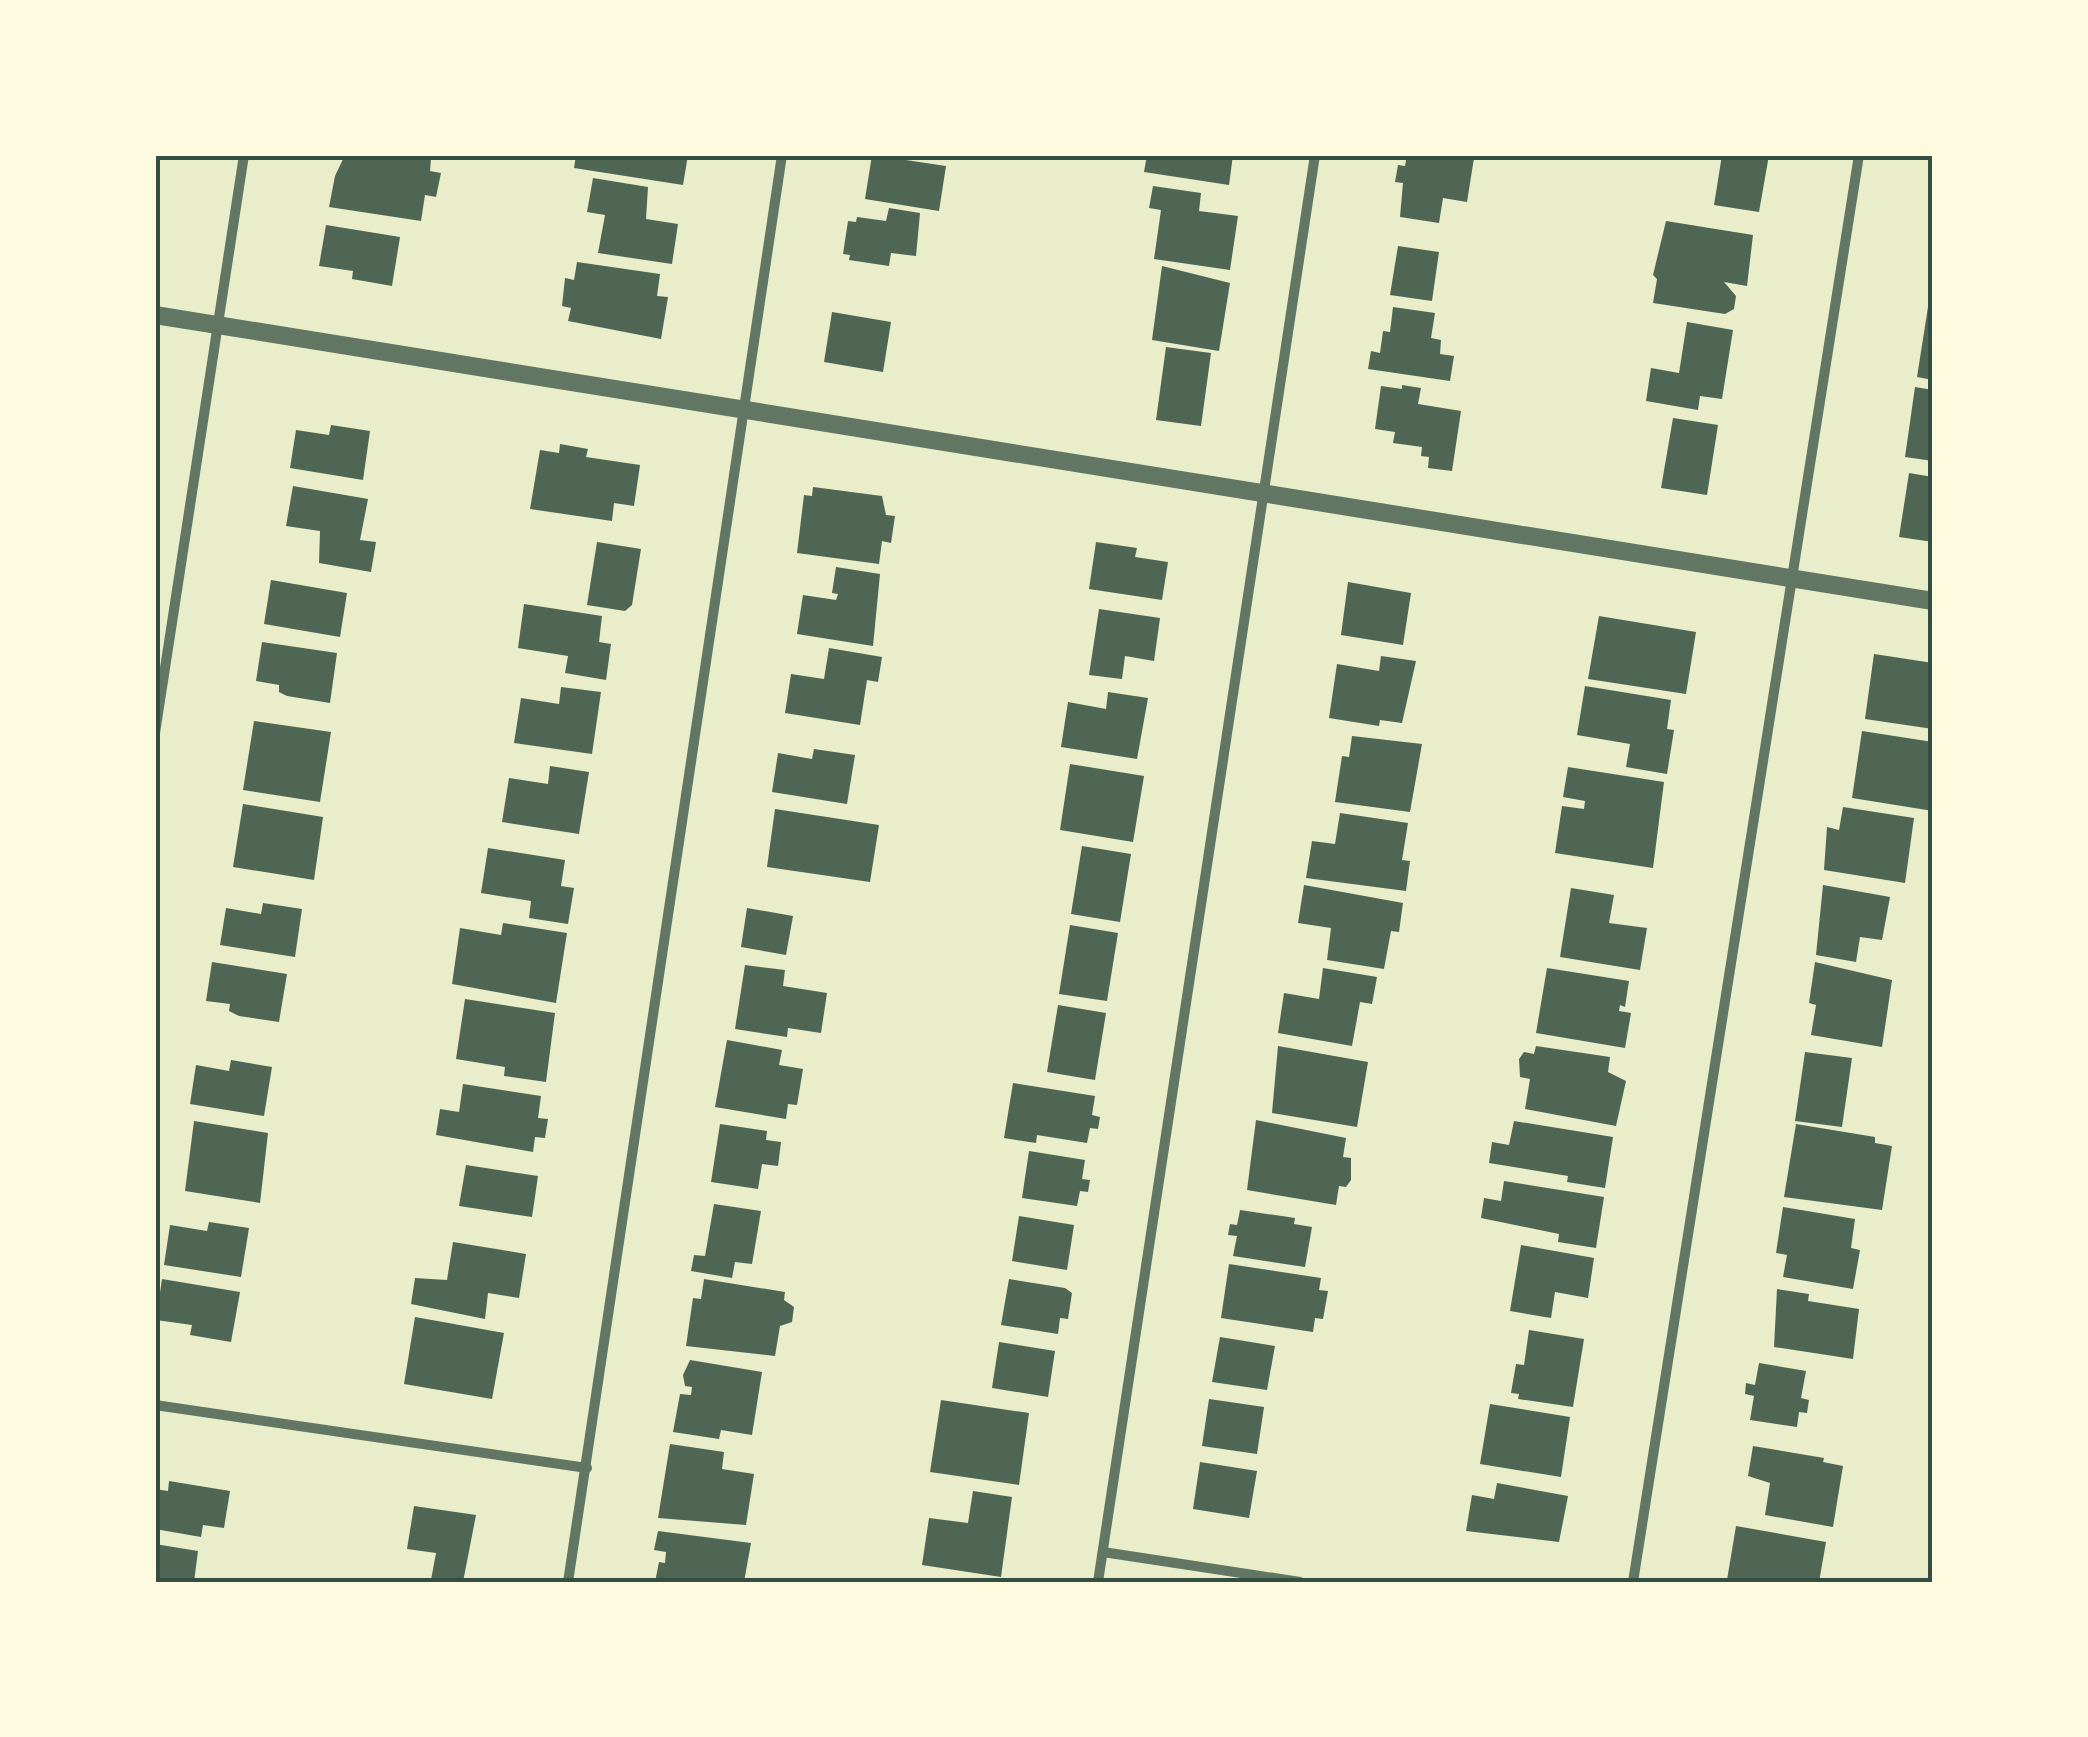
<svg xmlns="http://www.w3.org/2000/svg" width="2088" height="1737" font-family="Jost,sans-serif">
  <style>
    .building { fill: #4f6655 }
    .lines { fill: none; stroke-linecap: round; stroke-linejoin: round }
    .minor { stroke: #617663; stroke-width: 10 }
    .tertiary { stroke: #617663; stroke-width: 18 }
    .neatline { fill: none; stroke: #344e41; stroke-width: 4 }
  </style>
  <rect width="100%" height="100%" fill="#e9edc9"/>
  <!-- building -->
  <g class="building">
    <polygon points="345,155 431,158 430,171 441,173 436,197 425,195 421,221 329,207 335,176"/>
    <polygon points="576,155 688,155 683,185 574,168"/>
    <polygon points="872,155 946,166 939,211 865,199"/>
    <polygon points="1147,155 1233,155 1229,185 1144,172"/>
    <polygon points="1407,155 1474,158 1467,202 1443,198 1439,223 1400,217 1403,183 1395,182 1398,165 1405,166"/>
    <polygon points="1722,155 1769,155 1759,212 1714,205"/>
    <polygon points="593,178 648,187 646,219 678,224 672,264 598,253 605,215 587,212"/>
    <polygon points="1153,186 1201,193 1199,211 1238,216 1230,270 1154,259 1161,210 1149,208"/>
    <polygon points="889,208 920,213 916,256 891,253 889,266 849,260 850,255 843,254 848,221 856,222 857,217 886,221"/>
    <polygon points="1666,221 1753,235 1747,286 1724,282 1736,296 1734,309 1725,314 1653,303 1657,279 1653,275"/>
    <polygon points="326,225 400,237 392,286 352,279 353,271 319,266"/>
    <polygon points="1398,246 1439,252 1432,301 1390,295"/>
    <polygon points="577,262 660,274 657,296 668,297 661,339 568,321 571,308 562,306 565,278 574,280"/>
    <polygon points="1162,266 1230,283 1219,351 1152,340"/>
    <polygon points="1393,307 1435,313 1431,338 1441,340 1440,354 1454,356 1450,381 1368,369 1371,351 1380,353 1383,331 1390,332"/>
    <polygon points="1928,307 1933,308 1933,380 1917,377"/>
    <polygon points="832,312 891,322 883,372 824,362"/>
    <polygon points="1687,322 1733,330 1722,399 1700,396 1698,410 1646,401 1651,368 1679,373"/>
    <polygon points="1166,347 1211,353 1201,426 1156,420"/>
    <polygon points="1402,385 1421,388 1418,404 1461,411 1452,471 1428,468 1429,457 1421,456 1422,447 1393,443 1395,432 1375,429 1381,386 1402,389"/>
    <polygon points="1915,387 1933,390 1933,461 1905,457"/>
    <polygon points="1673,418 1718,425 1707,495 1661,488"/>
    <polygon points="331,425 370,431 363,480 290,468 296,430 329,435"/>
    <polygon points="560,444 588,449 586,457 640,465 634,506 614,503 612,521 530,509 540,450 559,453"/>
    <polygon points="1909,473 1933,477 1933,542 1899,537"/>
    <polygon points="293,486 368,499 360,540 376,542 371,572 319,563 320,531 286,526"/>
    <polygon points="813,487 882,496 886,515 895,516 891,543 882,541 879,564 797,553 804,495 812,496"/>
    <polygon points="597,542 641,549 632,605 625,611 587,605"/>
    <polygon points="1096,542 1137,548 1135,557 1168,562 1162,600 1089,589"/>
    <polygon points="836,567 880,574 873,646 797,634 803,595 836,600 838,594 832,593"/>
    <polygon points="271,580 347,593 340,637 264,624"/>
    <polygon points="1348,582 1411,593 1403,645 1341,635"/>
    <polygon points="524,604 602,616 599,642 611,644 606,680 565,673 568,656 518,648"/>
    <polygon points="1099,609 1160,618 1154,661 1125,656 1122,679 1089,675"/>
    <polygon points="1599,616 1696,632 1686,694 1588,679"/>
    <polygon points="262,642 337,653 330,703 287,696 279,692 279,685 256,681"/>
    <polygon points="829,648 882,657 878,682 867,680 860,725 785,713 791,674 824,679"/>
    <polygon points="1874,654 1933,663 1933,729 1865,719"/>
    <polygon points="1381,656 1416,661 1402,723 1380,720 1379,726 1329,718 1337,664 1379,671"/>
    <polygon points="1585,686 1671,700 1667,729 1674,730 1667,774 1626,767 1630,744 1577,735"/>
    <polygon points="561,687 601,692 592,754 514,743 521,698 559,704"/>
    <polygon points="1108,692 1148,698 1137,759 1061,747 1068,702 1106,709"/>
    <polygon points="254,721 331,732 320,802 243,790"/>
    <polygon points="1862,731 1933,742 1933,811 1852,798"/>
    <polygon points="1352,736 1422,744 1410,812 1335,802 1342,756 1349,757"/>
    <polygon points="814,749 855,755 847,804 772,792 778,753 812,759"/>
    <polygon points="1070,764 1144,776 1133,842 1060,830"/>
    <polygon points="550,766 589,772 579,834 502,822 509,778 548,784"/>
    <polygon points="1568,767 1664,782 1653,868 1555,853 1562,806 1584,809 1585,801 1563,797"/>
    <polygon points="243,804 323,817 314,880 233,867"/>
    <polygon points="1843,807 1914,818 1905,883 1824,870 1827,827 1839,830"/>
    <polygon points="775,809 879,825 870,882 767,867"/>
    <polygon points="1340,813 1408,823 1402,860 1410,861 1406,891 1306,878 1312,841 1335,844"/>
    <polygon points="1082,846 1131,854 1120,922 1071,914"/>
    <polygon points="488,848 565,860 561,886 574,888 568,924 529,918 531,901 481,893"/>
    <polygon points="1304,885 1403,903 1399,932 1391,931 1384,969 1327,960 1331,928 1298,923"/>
    <polygon points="1823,885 1890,897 1882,940 1860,937 1856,962 1816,955"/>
    <polygon points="1571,888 1614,895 1609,923 1647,928 1640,970 1560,957"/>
    <polygon points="263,903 302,909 295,957 220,945 226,908 261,914"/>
    <polygon points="747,908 793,916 786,955 741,947"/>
    <polygon points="503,923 567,933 556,1003 452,984 460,928 501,935"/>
    <polygon points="1070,925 1118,933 1107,1001 1059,994"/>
    <polygon points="212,962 287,974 279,1022 239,1016 229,1011 230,1004 206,1001"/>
    <polygon points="1815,962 1892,980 1882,1047 1811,1035 1816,1005 1809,1003"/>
    <polygon points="745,965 785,970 783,986 827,993 821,1033 788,1028 787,1037 735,1029"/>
    <polygon points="1323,968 1377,977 1372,1004 1360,1002 1352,1046 1278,1033 1284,993 1319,999"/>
    <polygon points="1547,968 1629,981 1625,1007 1620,1005 1619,1011 1631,1013 1625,1048 1536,1033"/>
    <polygon points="465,999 555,1013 546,1082 504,1076 505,1067 456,1059"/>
    <polygon points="1058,1005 1106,1013 1095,1080 1047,1072"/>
    <polygon points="727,1040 782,1050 779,1065 803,1069 797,1105 788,1104 786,1119 715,1107"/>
    <polygon points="1278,1046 1368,1062 1357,1127 1272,1113"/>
    <polygon points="1536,1046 1610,1057 1608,1072 1626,1081 1616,1126 1525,1109 1530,1079 1520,1077 1519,1059 1524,1052 1534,1054"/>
    <polygon points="1805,1052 1852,1058 1842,1127 1795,1121"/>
    <polygon points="231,1060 272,1067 264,1116 190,1104 196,1065 229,1071"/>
    <polygon points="1013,1083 1095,1096 1092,1115 1100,1117 1098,1129 1090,1128 1087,1143 1037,1135 1036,1143 1004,1138"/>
    <polygon points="463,1084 541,1096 538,1118 548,1119 545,1138 535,1137 533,1152 436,1135 440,1109 459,1112"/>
    <polygon points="1256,1120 1346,1138 1343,1157 1351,1158 1351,1180 1346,1187 1339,1186 1336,1205 1247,1190"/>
    <polygon points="194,1121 268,1133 260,1203 185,1191"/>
    <polygon points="1514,1121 1613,1137 1605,1188 1567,1182 1568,1176 1489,1163 1492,1142 1509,1145"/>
    <polygon points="720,1124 767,1131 766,1140 781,1142 778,1166 762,1164 758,1189 711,1182"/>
    <polygon points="1796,1124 1875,1137 1875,1143 1892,1146 1882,1210 1784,1197"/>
    <polygon points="1029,1151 1085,1160 1082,1179 1090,1180 1088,1192 1080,1191 1077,1206 1022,1198"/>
    <polygon points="466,1165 538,1176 532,1217 459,1206"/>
    <polygon points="1504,1181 1604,1197 1596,1248 1558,1242 1559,1234 1481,1218 1484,1198 1501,1201"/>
    <polygon points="714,1204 761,1211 752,1264 735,1262 732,1278 691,1271 694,1255 705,1256"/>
    <polygon points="1783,1207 1855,1219 1851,1248 1860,1250 1853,1289 1783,1277 1787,1255 1776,1253"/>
    <polygon points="1240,1210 1295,1218 1294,1224 1312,1227 1305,1267 1233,1256 1237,1236 1228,1235 1230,1224 1237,1225"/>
    <polygon points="1019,1216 1074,1225 1067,1270 1012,1261"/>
    <polygon points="209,1222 249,1228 241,1277 164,1265 170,1225 207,1231"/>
    <polygon points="453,1242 526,1254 519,1298 488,1293 485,1319 411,1304 415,1278 447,1280"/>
    <polygon points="1521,1245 1594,1258 1588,1298 1555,1292 1551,1318 1510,1311"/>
    <polygon points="1229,1264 1321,1278 1319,1290 1328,1291 1323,1319 1315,1318 1313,1332 1221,1318"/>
    <polygon points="162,1279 240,1292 231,1342 190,1335 192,1325 156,1320"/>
    <polygon points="704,1279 785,1292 784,1300 794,1307 792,1322 780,1326 775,1356 686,1346 693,1298 701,1299"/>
    <polygon points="1009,1279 1065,1288 1072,1293 1068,1319 1060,1318 1058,1334 1001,1325"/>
    <polygon points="1777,1289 1809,1294 1808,1301 1859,1309 1853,1359 1774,1347"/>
    <polygon points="415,1317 504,1333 492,1399 404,1384"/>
    <polygon points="1529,1330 1584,1339 1573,1407 1518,1399 1519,1394 1511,1393 1516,1364 1524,1365"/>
    <polygon points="1220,1337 1275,1346 1267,1390 1212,1382"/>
    <polygon points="999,1342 1055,1351 1048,1397 992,1388"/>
    <polygon points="690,1360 762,1372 752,1435 721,1430 719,1439 673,1432 680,1394 691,1395 692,1387 685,1386 683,1375"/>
    <polygon points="1759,1363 1806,1371 1801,1398 1809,1400 1807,1413 1799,1412 1797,1427 1750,1420 1754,1396 1745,1394 1746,1383 1755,1385"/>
    <polygon points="1209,1399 1264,1407 1257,1454 1202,1446"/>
    <polygon points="941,1400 1029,1413 1019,1485 930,1472"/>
    <polygon points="1490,1404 1570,1417 1561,1477 1480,1464"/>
    <polygon points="670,1444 724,1452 722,1469 754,1474 746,1525 658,1518"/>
    <polygon points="1753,1446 1824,1458 1823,1462 1843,1466 1833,1527 1765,1515 1770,1483 1748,1476"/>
    <polygon points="1200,1462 1257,1471 1249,1518 1193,1509"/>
    <polygon points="169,1481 230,1491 224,1528 203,1525 201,1537 155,1529 155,1489 168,1491"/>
    <polygon points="1497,1483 1568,1496 1559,1542 1466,1531 1472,1495 1494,1499"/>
    <polygon points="973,1491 1012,1497 1001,1577 922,1565 929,1518 968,1523"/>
    <polygon points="414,1506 476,1515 463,1582 431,1580 436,1553 407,1549"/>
    <polygon points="1736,1526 1826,1542 1819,1582 1727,1580"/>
    <polygon points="658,1531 751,1543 744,1582 655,1582 659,1562 665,1563 666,1552 654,1550"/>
    <polygon points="155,1544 198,1551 194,1582 155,1582"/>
  </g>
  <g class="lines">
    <!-- minor -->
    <g class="minor">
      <polyline points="155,733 244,155"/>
      <polyline points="155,1405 587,1468"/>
      <polyline points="1103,1552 1300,1582"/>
      <polyline points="568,1582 782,155"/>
      <polyline points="1098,1582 1315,155"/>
      <polyline points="1633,1582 1859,155"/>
    </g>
    <!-- tertiary -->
    <polyline class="tertiary" points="155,315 1933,601"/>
  </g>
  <!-- border -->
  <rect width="2088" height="1737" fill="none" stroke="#fefae0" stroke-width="315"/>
  <rect x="158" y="158" width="1772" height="1422" class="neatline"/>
</svg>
